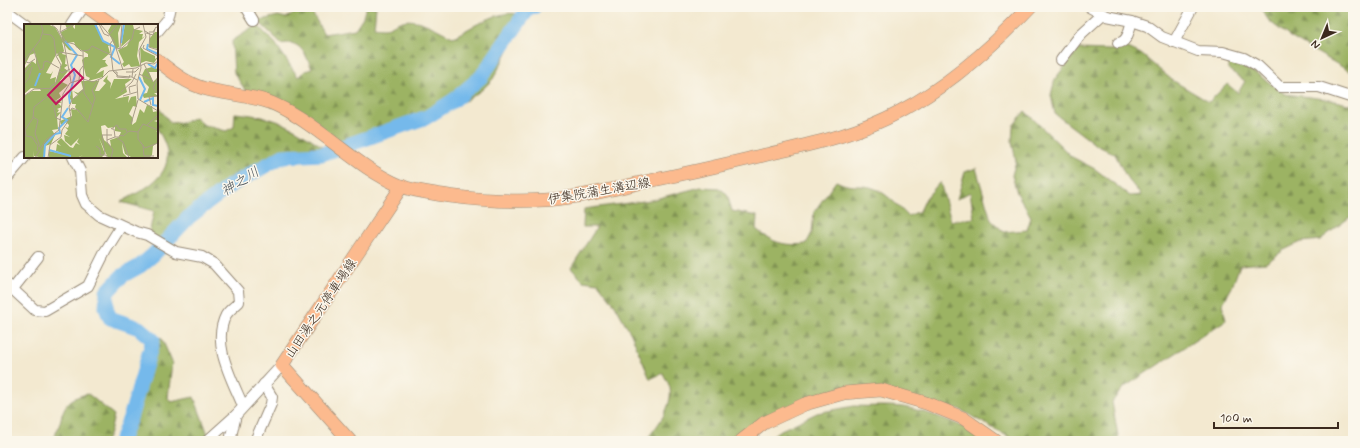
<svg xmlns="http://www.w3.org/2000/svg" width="1360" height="448" font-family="Mynerve,'Klee One',sans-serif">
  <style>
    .forest { fill: url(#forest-firs); stroke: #6c6e41 }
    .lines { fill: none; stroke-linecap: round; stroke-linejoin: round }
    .river { stroke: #75b9eb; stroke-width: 15 }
    .minor-casing { stroke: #978a77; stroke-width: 12 }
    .major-casing { stroke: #978a77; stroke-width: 14 }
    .minor { stroke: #fff; stroke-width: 10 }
    .major { stroke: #fcba8e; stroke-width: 13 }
    .labels { text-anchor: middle; stroke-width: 3; stroke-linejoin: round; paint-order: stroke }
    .street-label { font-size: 13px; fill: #3b2a1e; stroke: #fbf7ec }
    .water-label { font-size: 14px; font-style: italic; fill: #4c555c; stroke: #fbf7ec }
    .inset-river { fill: none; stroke: #75b9eb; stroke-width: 2 }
    .inset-road { fill: none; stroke: #a99d89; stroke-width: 1 }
    .view { fill: #c2185b; fill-opacity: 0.15; stroke: #c2185b; stroke-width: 2 }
    .inset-edge { fill: none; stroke: #3b2a1e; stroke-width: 2 }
  </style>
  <defs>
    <pattern id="forest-firs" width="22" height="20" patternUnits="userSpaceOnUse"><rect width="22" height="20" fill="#9cb364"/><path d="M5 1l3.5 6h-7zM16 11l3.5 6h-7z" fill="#809252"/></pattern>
  </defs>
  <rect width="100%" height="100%" fill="#fbf7ec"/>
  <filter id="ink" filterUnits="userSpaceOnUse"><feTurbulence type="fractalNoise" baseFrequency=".025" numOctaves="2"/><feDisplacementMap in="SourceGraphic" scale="8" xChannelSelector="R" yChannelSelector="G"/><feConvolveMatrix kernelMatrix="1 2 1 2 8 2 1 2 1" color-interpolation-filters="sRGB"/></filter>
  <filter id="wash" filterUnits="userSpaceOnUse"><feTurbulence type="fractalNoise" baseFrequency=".012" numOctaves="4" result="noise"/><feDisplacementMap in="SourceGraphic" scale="16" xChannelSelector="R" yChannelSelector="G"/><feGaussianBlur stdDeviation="0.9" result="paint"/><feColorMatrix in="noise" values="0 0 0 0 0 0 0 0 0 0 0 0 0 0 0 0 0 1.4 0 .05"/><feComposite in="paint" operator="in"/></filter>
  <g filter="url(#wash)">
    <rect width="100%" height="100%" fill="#f3e9d0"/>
    <!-- forest -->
    <g class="forest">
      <path d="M366,7H376L374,27C393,30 388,25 403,21C419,17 439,31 453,37C472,28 507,3 525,18L493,79L483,89L467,100L340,141L246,91L234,73L232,41L257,25L275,43L298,77L305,71L312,69C306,55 300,39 282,44L258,21L278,16L286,18L298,11L310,9L324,34L355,29L363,17Z"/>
      <polygon points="1260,7 1353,7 1353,70 1349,71 1290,37 1269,21"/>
      <path d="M1126,47L1141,54L1172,80L1209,102L1227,84L1238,93L1245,81L1229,70V61L1256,73L1285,94L1325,99L1353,105V220L1350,217L1320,240L1301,242L1284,250L1266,263L1240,265L1232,287L1222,305L1226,320L1123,388L1112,402L1119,441H1016L959,409L838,389L735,441H645C657,427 673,407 670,388C669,383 665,378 663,373L650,379L631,334L615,305L598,283L583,281L571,268L597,227H583L584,209L651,200L701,187L719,188L727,194L732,211L757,216L756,229C773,243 783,246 806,244L812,233L814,212L836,181C852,189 855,184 870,187C885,191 897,205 908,216L920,211L926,198L940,182L951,221L974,218L970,192L957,199L965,172L976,168L991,220L1004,232L1027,230L1031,217L1017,193L1012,175L1016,161L1012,142L1013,126L1025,111L1072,157L1095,169L1130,196L1141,195L1127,178L1115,154L1096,145L1055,114L1051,95L1055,79L1078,49L1110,50Z"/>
      <path d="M157,106L171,123L184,122L195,117L204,125L226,131L234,127L235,113C276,117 289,124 323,147L312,151H297L279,154L230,177L176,221L158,242L149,235L154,211L121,202C142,190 174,177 166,147C164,140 160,134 157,128C155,122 157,111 157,106Z"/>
      <polygon points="161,337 172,362 168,398 171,402 194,397 209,437 204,441 118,441 134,410 145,372"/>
      <path d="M88,394L114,415L109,436L106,441H50C68,423 53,400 88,394Z"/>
      <path d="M854,406C870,407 887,405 903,407C923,410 972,427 985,441H766L777,432L817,413Z"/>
    </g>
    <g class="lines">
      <!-- river -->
      <polyline class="river" points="121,441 131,415 153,340 139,328 110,318 106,308 107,292 122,276 140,266 153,255 189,217 231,185 283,156 322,154 427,117 454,100 481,77 528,9 534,7"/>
    </g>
  </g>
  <g filter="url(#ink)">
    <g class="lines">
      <defs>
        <g id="minor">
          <polyline points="246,7 254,20"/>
          <polyline points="1090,7 1107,16 1132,21 1147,26 1162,37 1198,51 1223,52 1244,58 1258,66 1280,87 1319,87 1353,98"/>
          <polyline points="7,11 26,25"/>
          <polyline points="72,25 84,7"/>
          <polyline points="157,32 167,20 170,7"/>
          <polyline points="1174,42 1193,7"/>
          <path d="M1118,43C1128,43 1129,29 1132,21"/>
          <polyline points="1061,60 1081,34 1103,14"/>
          <path d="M73,157L80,171L82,195L86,204L99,215L136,232L147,235L176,252L202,257L214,264L238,291L239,302C235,306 229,310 226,315C211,344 232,379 243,406"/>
          <polyline points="7,178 25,157"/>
          <polyline points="7,284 35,310 45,311 88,286 106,250 121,226"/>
          <polyline points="12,290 38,257"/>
          <polyline points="207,441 236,415 282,365"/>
          <polyline points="234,441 231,436 236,415"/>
          <polyline points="255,441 271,404 272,397 264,384"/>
        </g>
        <g id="major">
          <polyline points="86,7 111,25"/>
          <path d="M157,60C172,72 187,84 206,89C229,95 255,95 276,105C321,126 355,167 401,186C416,192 433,193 449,196C480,200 513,202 545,200C575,198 605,191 635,184C673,176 710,168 748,159C800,146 851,138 899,112C949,86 992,47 1030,7"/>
          <polyline points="350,441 282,365 402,186"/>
          <polyline points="741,441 764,423 805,404 844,393 881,390 926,403 963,418 996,441"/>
        </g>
      </defs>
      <!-- minor casing -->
      <use href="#minor" class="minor-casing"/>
      <!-- major casing -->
      <use href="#major" class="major-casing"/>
      <!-- minor -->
      <use href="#minor" class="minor"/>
      <!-- major -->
      <use href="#major" class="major"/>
    </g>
  </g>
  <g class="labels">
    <!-- street labels -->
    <g class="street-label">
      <text transform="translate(599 190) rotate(-10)" y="5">伊集院蒲生溝辺線</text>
      <text transform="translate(320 308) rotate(-56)" y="5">山田湯之元停車場線</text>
    </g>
    <!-- water labels -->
    <g class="water-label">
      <text transform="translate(240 181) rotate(-32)" y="5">神之川</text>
    </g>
  </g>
  <!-- overview -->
  <g transform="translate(24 24)">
    <rect width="134" height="134" fill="#f3e9d0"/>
    <path d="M0,0H23L31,3L38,15L37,8L43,5L41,0H50L49,3L51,5V0H72L79,17L87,21L84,22L86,29L78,36H82L81,38L84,42L77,44L72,50L80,46L79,53L64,57L66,54L62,52L58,36L61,33H64V30L52,23L50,18L43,19L48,27L45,26L38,18L40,27L38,30L42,31L41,40L44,41L40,44L44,47L36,57L44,61L35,69L37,73L31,77L38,76L36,78L38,79H34L38,83L33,85L35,86L33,89L37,88L33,93L34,105L28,106L31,111L27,120L21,122L20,134L10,132L9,127L10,134H0V72L8,67H17L16,65L7,64L0,70V45L8,37L12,40V33L11,29L6,31L0,43ZM33,29L38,39L31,60L32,53L26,55L29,47L27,50L22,49ZM88,0L97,1L94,9L95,23L92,25L84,7ZM101,0H115L109,1L110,5L119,7L115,10H119L118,14L121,12L115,18L113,32L116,42L107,43L105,40L100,43L98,40L100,38L94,26L103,22L106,15L97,23ZM131,8H134V25L125,23L126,14ZM116,22L120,27L131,32V35L134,33L130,39L122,37L117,39ZM128,43L134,45V48H125L129,58L134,53V69H130L134,72L120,74L118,70L123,69L125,63L120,58L118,51L121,45L122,49L121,45ZM84,51L83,55L87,59L86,65L90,55H108L101,60L103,68L91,75L105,72L104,79L107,73L112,72L113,83L109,82L105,90L109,94L108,101L112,98L116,85L120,89L123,81L128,82L129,88L134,87V96L130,97L134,98V107H132L134,108V118L133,112V119L129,122L128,131L125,134L107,133L101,130L98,119L99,129L104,134H84L75,114L81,130L77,134H54L59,131L53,134H25V127L43,131L32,127L33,120L37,122L33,118L37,114L46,123L49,124L52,119L56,121L53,118L55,114L47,122L41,117L40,111L46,113L41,110L44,106L41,103L44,104L45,101L42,98L37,101L36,97L48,92L47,85L53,86L56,91L51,83L52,80H48L47,75L45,77L48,64L49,75L54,71L49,67L54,69L59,65L57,57H75L71,67H75L82,59L79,57ZM81,101L84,104L91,103V107L97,108L95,113L86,116L87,122L80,116L78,110L77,102Z" fill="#9cb364" fill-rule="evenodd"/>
    <path class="inset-river" d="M71,0L79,17L91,23L87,33L96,40M41,17L53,31L47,41L51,51L45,72L46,80M97,19L100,0M124,20L123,25L134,30M124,40L131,44L134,39M115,53L121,65L116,76M11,62L16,49M120,78L129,74V81L134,82M25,126L47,132M20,134L21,121L31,110L36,109L35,104L43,96L38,93L44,84"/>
    <path class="inset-road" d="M27,0L33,5L40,19L46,52M37,0L36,8L42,18L50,20L57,27L65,26L68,22L87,31M75,0L80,10L85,12M76,0L89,15L99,46M119,0L122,13L115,26L117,44L113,59L114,75L134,87M121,7L126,10L125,23L134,26M36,8L51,0M125,8H129L132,3L134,4M122,9L129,11L131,5M85,11L94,0M89,16L86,20L89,47L94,52L108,53M120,21L119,24L134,32M9,24L16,46L19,45L20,38L23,37L35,44M96,24L98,0M92,25L98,24L108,15L110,6L116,3M59,27L60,69L69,82M33,32L36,28L59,32M11,35L5,39L0,37L16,16L19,7L17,0M120,40L129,58M109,45L108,53L113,56M35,46L38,49L46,45M90,48H93V53L105,54L106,51M102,48H111L115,44M0,50L7,40M115,50L126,55M134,53L129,64L134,70M55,56L56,46L59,42M0,60L5,54L8,43M97,68L108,58L112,50M106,69L105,63L112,61M0,72L10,65L33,64L41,52H46L47,58M99,72L113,68M127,81L125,73L134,72M28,83L31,78L38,74M30,83L32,94L37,96M46,87L48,84L54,86L64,98M9,93L14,96L11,109L16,123M64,98L71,74L68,66L75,56M107,100L114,76M123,101L134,91M83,105V118L89,126L87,134M87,105L93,101L95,105H102L103,108M114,108L119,100L134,106M91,113H95L96,111L99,112L105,107L114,108V115L121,124L134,119M93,114L99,118L105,134M83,116L91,113L90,105H88M119,121L120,132H130M72,122L76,125V131H82L84,134M13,127L14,122L8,113L2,112L1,106L9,94L10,83L24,72L27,62L32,59L37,41L32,32L30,15L27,11L19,10M81,130L78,111H88M11,134L22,116L35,106L39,70L46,59L59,55L69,58L78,54L85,47L112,44L122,39L130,40L134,37M24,134L26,121L37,113L38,106L47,93L45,83L48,76L60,65"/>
    <path class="view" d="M50,45L59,54L32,80L24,71Z"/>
    <rect width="134" height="134" class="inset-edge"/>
  </g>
  <!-- margin -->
  <rect width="1360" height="448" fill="none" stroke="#fbf7ec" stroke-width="24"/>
  <!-- north arrow -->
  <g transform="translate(1322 38) rotate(224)" stroke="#fbf7ec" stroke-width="3" paint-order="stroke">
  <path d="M0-3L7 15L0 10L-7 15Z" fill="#3b2a1e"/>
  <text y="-6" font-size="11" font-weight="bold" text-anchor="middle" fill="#3b2a1e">N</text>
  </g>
  <!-- scale -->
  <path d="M1214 422v6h124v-6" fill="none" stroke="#3b2a1e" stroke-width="2"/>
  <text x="1220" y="422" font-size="12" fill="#3b2a1e" stroke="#fbf7ec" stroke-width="3" paint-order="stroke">100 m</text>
</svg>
